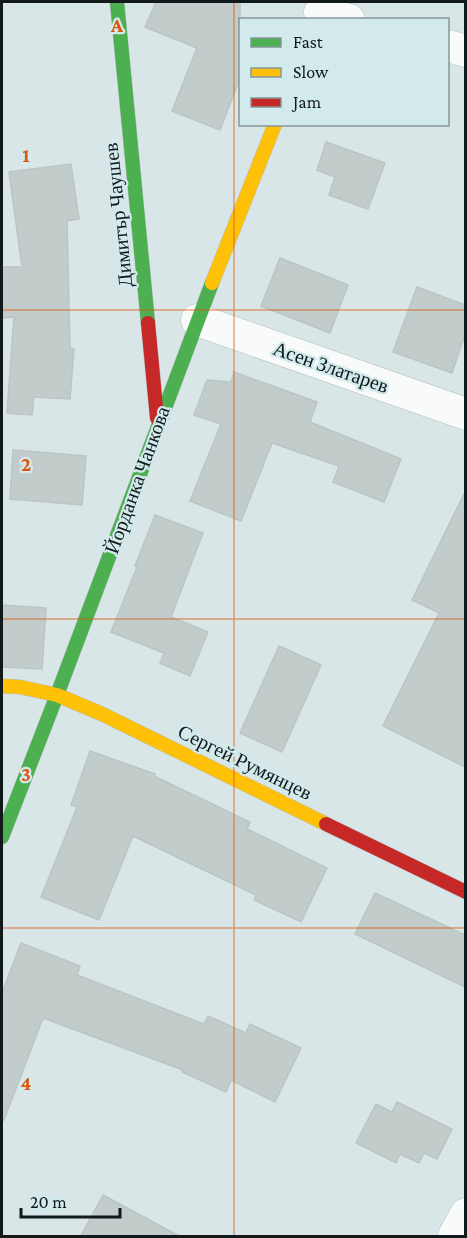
<svg xmlns="http://www.w3.org/2000/svg" width="467" height="1238" font-family="'Crimson Pro',serif">
  <style>
    .building { fill: #c2cdcb; stroke: #bbc5c4; stroke-width: 1.5 }
    .lines { fill: none; stroke-linecap: round; stroke-linejoin: round }
    .street-casing { stroke: #b6c0c1; stroke-width: 33 }
    .fast-casing { stroke: #b6c0c1; stroke-width: 15 }
    .slow-casing { stroke: #b6c0c1; stroke-width: 15 }
    .jam-casing { stroke: #b6c0c1; stroke-width: 15 }
    .street { stroke: #f9fbfb; stroke-width: 32 }
    .fast { stroke: #4caf50; stroke-width: 14 }
    .slow { stroke: #ffc107; stroke-width: 14 }
    .jam { stroke: #c62828; stroke-width: 14 }
    .grid { fill: none; stroke: #dd560d; stroke-width: 1.5; stroke-opacity: 0.55 }
    .labels { text-anchor: middle; stroke-width: 4.5; stroke-linejoin: round; paint-order: stroke }
    .street-label { font-size: 20px; fill: #11191a; stroke: #d3eaed }
    .grid-label { font-size: 20px; text-anchor: middle; font-weight: bold; fill: #dd560d; stroke: #d3eaed; stroke-width: 4.5; stroke-linejoin: round; paint-order: stroke }
  </style>
  <rect width="100%" height="100%" fill="#d9e6e7"/>
  <!-- building -->
  <g class="building">
    <polygon points="156,2 240,2 240,78 220,130 172,111 197,48 145,27"/>
    <polygon points="326,142 385,163 368,209 329,195 335,177 317,170"/>
    <polygon points="71,164 79,219 67,221 70,348 74,349 70,399 34,397 32,415 7,413 14,317 2,318 2,267 22,267 9,172"/>
    <polygon points="280,258 348,285 330,333 261,306"/>
    <polygon points="417,287 465,305 465,335 452,373 393,352"/>
    <polygon points="234,372 317,402 310,422 401,459 384,502 333,482 339,466 272,443 241,521 190,501 221,424 194,415 207,380 231,382"/>
    <polygon points="13,450 86,456 82,505 10,499"/>
    <polygon points="465,492 465,767 383,726 439,613 412,600"/>
    <polygon points="155,515 203,533 171,617 208,632 190,676 160,663 164,653 111,632 137,567 135,566"/>
    <polygon points="2,605 46,608 42,669 2,667"/>
    <polygon points="279,646 321,665 282,752 240,733"/>
    <polygon points="90,751 155,774 154,776 250,822 247,829 327,868 301,922 254,900 256,895 133,836 99,920 41,897 77,807 71,805"/>
    <polygon points="375,893 465,935 465,987 355,934"/>
    <polygon points="21,943 80,966 77,975 204,1024 208,1016 246,1033 250,1024 301,1048 275,1102 231,1080 226,1092 182,1072 183,1070 43,1018 4,1120 2,1120 2,993"/>
    <polygon points="397,1102 452,1129 437,1159 424,1153 419,1163 400,1154 396,1163 356,1143 376,1104 392,1112"/>
    <polygon points="103,1195 179,1236 81,1236"/>
  </g>
  <g class="lines">
    <defs>
      <g id="street">
        <polyline points="320,12 349,20"/>
        <polyline points="448,46 466,51"/>
        <polyline points="197,320 466,414"/>
        <polyline points="454,1236 466,1214"/>
      </g>
      <g id="fast">
        <polyline points="117,2 148,323"/>
        <polyline points="2,837 57,695 212,283"/>
      </g>
      <g id="slow">
        <polyline points="212,283 275,124"/>
        <polyline points="2,686 20,687 57,695 102,714 326,824"/>
      </g>
      <g id="jam">
        <polyline points="148,323 157,418"/>
        <polyline points="326,824 466,892"/>
      </g>
    </defs>
    <!-- street casing -->
    <use href="#street" class="street-casing"/>
    <!-- fast casing -->
    <use href="#fast" class="fast-casing"/>
    <!-- slow casing -->
    <use href="#slow" class="slow-casing"/>
    <!-- jam casing -->
    <use href="#jam" class="jam-casing"/>
    <!-- street -->
    <use href="#street" class="street"/>
    <!-- fast -->
    <use href="#fast" class="fast"/>
    <!-- slow -->
    <use href="#slow" class="slow"/>
    <!-- jam -->
    <use href="#jam" class="jam"/>
  </g>
  <!-- grid -->
  <path class="grid" d="M234,2V1236M2,310H466M2,619H466M2,928H466"/>
  <g class="labels">
    <!-- street labels -->
    <g class="street-label">
      <text transform="translate(118 215) rotate(-96)" y="7">Димитър Чаушев</text>
      <text transform="translate(331 367) rotate(19)" y="7">Асен Златарев</text>
      <text transform="translate(137 480) rotate(-70)" y="7">Йорданка Чанкова</text>
      <text transform="translate(245 762) rotate(26)" y="7">Сергей Румянцев</text>
    </g>
  </g>
  <g class="grid-label">
    <text x="117" y="32">A</text>
    <text x="26" y="162">1</text>
    <text x="26" y="471">2</text>
    <text x="26" y="781">3</text>
    <text x="26" y="1090">4</text>
  </g>
  <!-- border -->
  <rect width="467" height="1238" fill="none" stroke="#11191a" stroke-width="6"/>
  <!-- legend -->
  <rect x="239" y="18" width="210" height="108" fill="#d3eaed" stroke="#859699" stroke-width="1.5"/>
  <rect x="251" y="38" width="30" height="9" fill="#4caf50" stroke="#859699" stroke-width="1.5"/>
  <text x="293" y="48" font-size="18" fill="#11191a">Fast</text>
  <rect x="251" y="68" width="30" height="9" fill="#ffc107" stroke="#859699" stroke-width="1.5"/>
  <text x="293" y="78" font-size="18" fill="#11191a">Slow</text>
  <rect x="251" y="98" width="30" height="9" fill="#c62828" stroke="#859699" stroke-width="1.5"/>
  <text x="293" y="108" font-size="18" fill="#11191a">Jam</text>
  <!-- scale -->
  <path d="M21 1208v9h99v-9" fill="none" stroke="#11191a" stroke-width="3"/>
  <text x="30" y="1208" font-size="18" fill="#11191a" stroke="#d3eaed" stroke-width="4.5" paint-order="stroke">20 m</text>
</svg>
